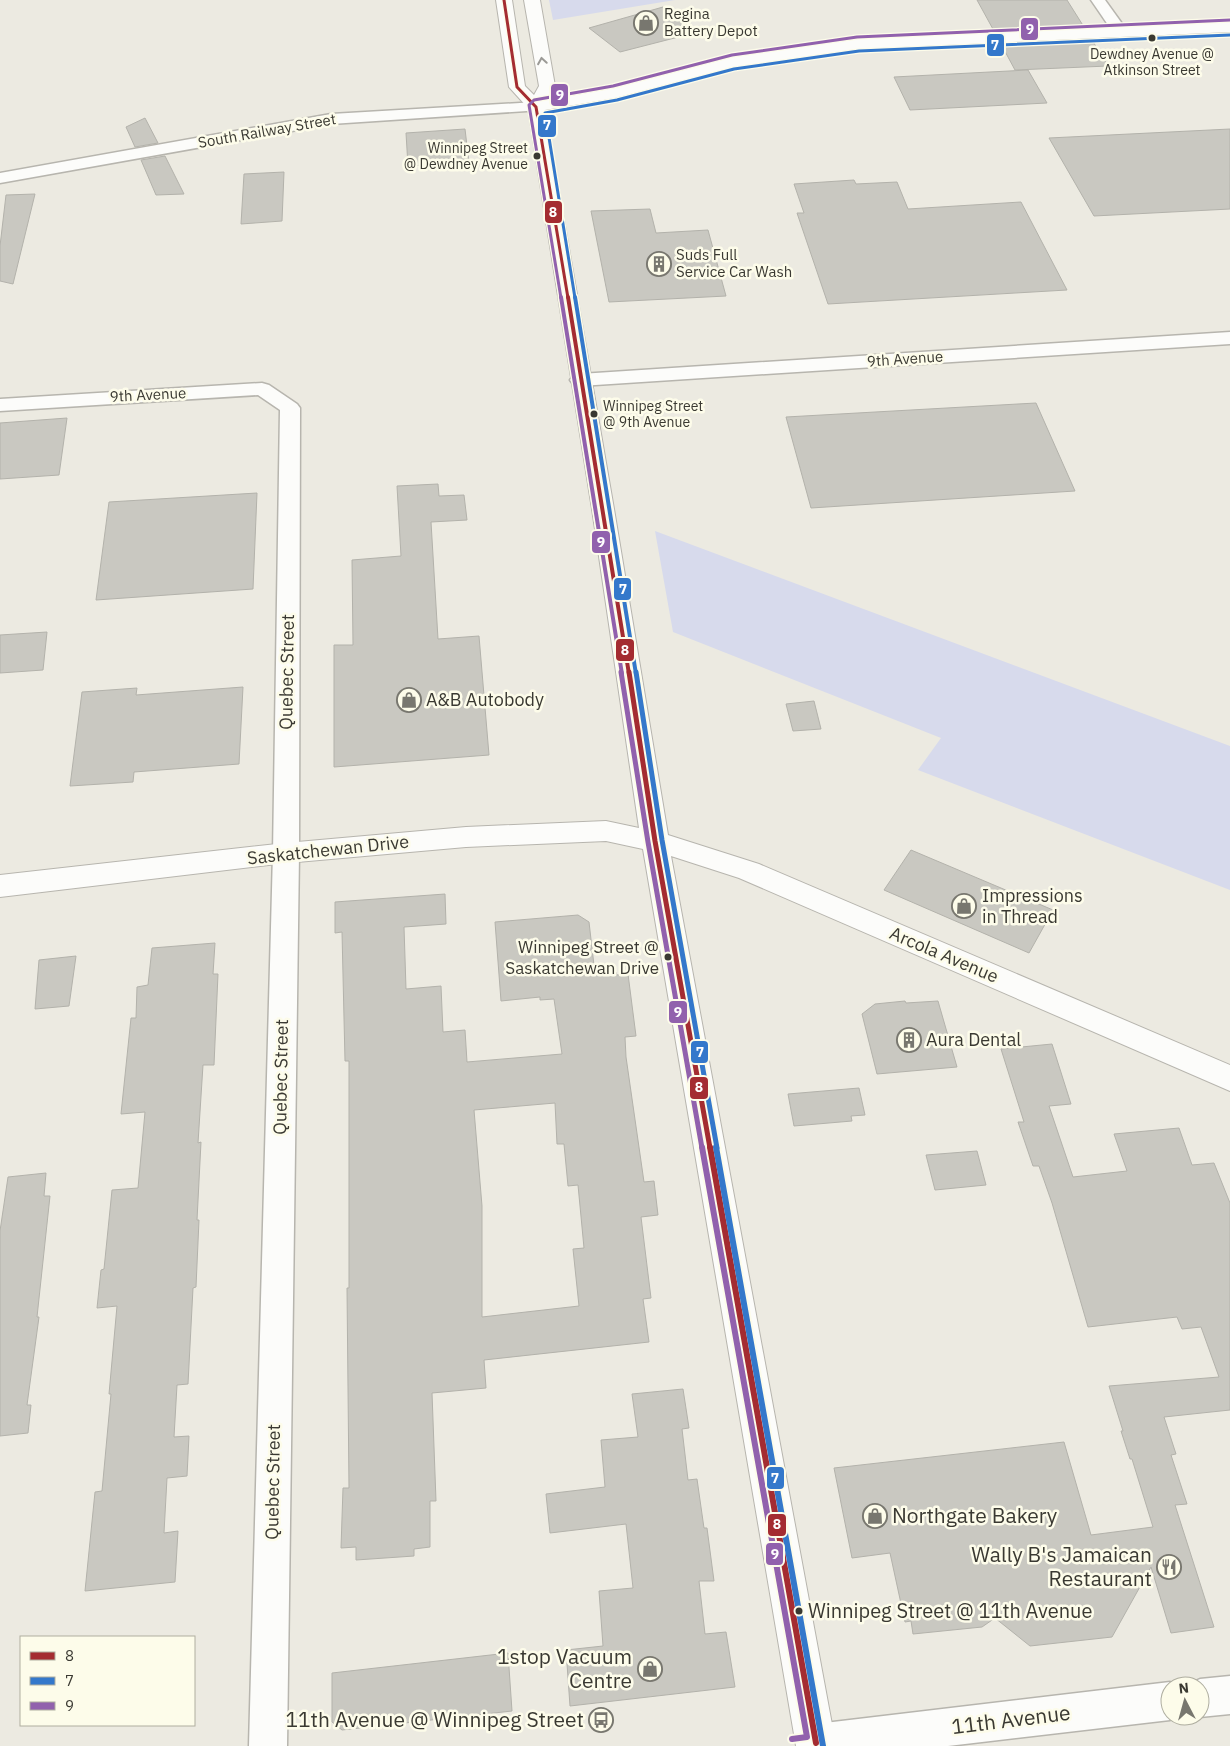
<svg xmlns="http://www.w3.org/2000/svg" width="1230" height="1746" font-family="'IBM Plex Sans',sans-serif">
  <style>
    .green { fill: #d7daec }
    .building { fill: #c9c8c1; stroke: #b3b2ab; fill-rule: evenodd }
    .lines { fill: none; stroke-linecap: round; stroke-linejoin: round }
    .street-casing { stroke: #b7b5ae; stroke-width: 3 }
    .secondary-casing { stroke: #b7b5ae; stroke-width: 2 }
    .street { fill: #fcfcfa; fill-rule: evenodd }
    .secondary { fill: #fcfcfa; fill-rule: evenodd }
    .bus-1-far3-casing { stroke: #fdfcea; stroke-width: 5.5 }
    .bus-1-far2-casing { stroke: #fdfcea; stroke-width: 7 }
    .bus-1-far1-casing { stroke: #fdfcea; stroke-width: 9 }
    .bus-1-casing { stroke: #fdfcea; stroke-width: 10 }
    .bus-2-far3-casing { stroke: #fdfcea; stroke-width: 5.5 }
    .bus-2-far2-casing { stroke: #fdfcea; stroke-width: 7 }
    .bus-2-far1-casing { stroke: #fdfcea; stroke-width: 9 }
    .bus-2-casing { stroke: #fdfcea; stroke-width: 10 }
    .bus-3-far3-casing { stroke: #fdfcea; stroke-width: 5.5 }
    .bus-3-far2-casing { stroke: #fdfcea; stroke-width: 7 }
    .bus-3-far1-casing { stroke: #fdfcea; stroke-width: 9 }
    .bus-3-casing { stroke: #fdfcea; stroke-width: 10 }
    .bus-1-far3 { stroke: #a42c31; stroke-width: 3 }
    .bus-1-far2 { stroke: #a42c31; stroke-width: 4 }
    .bus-1-far1 { stroke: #a42c31; stroke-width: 5 }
    .bus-1 { stroke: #a42c31; stroke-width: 6 }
    .bus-2-far3 { stroke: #3478cb; stroke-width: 3 }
    .bus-2-far2 { stroke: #3478cb; stroke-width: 4 }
    .bus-2-far1 { stroke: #3478cb; stroke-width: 5 }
    .bus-2 { stroke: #3478cb; stroke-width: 6 }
    .bus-3-far3 { stroke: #9161ad; stroke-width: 3 }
    .bus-3-far2 { stroke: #9161ad; stroke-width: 4 }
    .bus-3-far1 { stroke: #9161ad; stroke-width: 5 }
    .bus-3 { stroke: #9161ad; stroke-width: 6 }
    .oneway { stroke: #9b9a96 }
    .bus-dot { fill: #3a3932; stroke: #fdfcea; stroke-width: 2 }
    .labels { text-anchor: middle; stroke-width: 5; stroke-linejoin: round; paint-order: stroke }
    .far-bus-label { font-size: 14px; fill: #3a3932; stroke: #fdfcea }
    .far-poi-label { font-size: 15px; fill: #3a3932; stroke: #fdfcea; text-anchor: start }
    .far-street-label { font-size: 15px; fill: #3a3932; stroke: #fdfcea }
    .bus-label { font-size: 17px; fill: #3a3932; stroke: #fdfcea; text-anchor: end }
    .street-label { font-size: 18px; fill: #3a3932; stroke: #fdfcea }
    .poi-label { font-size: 18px; fill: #3a3932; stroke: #fdfcea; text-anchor: start }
    .near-bus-label { font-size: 20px; fill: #3a3932; stroke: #fdfcea; text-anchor: start }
    .near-poi-label { font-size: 21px; fill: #3a3932; stroke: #fdfcea; text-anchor: end }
    .near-street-label { font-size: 21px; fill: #3a3932; stroke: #fdfcea }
    .line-badge { stroke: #fdfcea; stroke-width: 2 }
    .badge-label { font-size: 14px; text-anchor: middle; font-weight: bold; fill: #fff }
  </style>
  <rect width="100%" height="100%" fill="#eceae1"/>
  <!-- green -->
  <g class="green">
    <polygon points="549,0 675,0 553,20"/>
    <polygon points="655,531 1230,746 1230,890 918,770 941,738 673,632"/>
  </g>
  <!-- building -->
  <g class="building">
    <polygon points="977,0 1067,0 1084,27 994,31"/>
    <polygon points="663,7 698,32 620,52 589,28"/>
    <polygon points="1092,40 1108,66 1015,70 1001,44"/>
    <polygon points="1028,70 1047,103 910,110 894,77"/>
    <polygon points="145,118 158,143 135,147 126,127"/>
    <polygon points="465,129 469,163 408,166 406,133"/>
    <polygon points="1230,129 1230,209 1094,216 1049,138"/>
    <polygon points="165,156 184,194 156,195 141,160"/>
    <polygon points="284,172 282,221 241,224 244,174"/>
    <polygon points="854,180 856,184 897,182 908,209 1021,202 1067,290 828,304 797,213 804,213 794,184"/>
    <polygon points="35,194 13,284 0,281 0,246 6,195"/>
    <polygon points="650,209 656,233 708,230 726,296 609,302 591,211"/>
    <polygon points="1036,403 1075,491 811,508 786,417"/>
    <polygon points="67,418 59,475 0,479 0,423"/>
    <polygon points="438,484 439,496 464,495 467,520 431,522 438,639 479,636 489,755 334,767 334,645 353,645 352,560 401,556 397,486"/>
    <polygon points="257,493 253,589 96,600 109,502"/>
    <polygon points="47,632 43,670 0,673 0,635"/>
    <polygon points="243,687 239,764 134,772 133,782 70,786 82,692 137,688 136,695"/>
    <polygon points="814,701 821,729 793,731 786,704"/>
    <polygon points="911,850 1053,910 1029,953 884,890"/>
    <path d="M445,894L446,924L404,927L406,989L441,986L443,1032L465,1030L467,1062L562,1054L554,999L540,1000V997L501,1001L495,922L578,915L589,922L595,974L616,972L617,975L628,974L636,1036L625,1037L626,1057L644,1182L654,1181L658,1215L641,1217L651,1298L643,1299L649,1342L484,1360L486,1388L432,1393L436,1501H430V1547L414,1549V1556L356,1560V1547L341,1548L343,1488H349L347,1288H349V1061H345L342,932L335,933V902ZM555,1103L557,1144H564L568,1186L578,1185L584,1248L573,1249L579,1306L482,1317V1206L474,1110Z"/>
    <polygon points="215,943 213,974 218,974 214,1065 203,1065 198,1143 201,1142 197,1220 199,1220 196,1287 193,1288 188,1384 177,1385 174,1437 189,1436 187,1476 167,1478 164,1533 178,1531 175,1582 85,1591 95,1492 102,1491 111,1394 109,1394 117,1306 97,1308 101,1270 104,1269 112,1190 138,1188 145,1112 121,1114 131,1018 136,1018 137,987 148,985 152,948"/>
    <polygon points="76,956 69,1006 35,1009 39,960"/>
    <polygon points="905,1001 906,1003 938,1001 957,1067 877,1074 862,1014 875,1004"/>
    <polygon points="1052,1044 1071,1104 1049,1106 1073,1177 1127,1171 1114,1134 1179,1128 1192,1165 1214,1163 1230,1203 1230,1410 1164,1417 1176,1454 1171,1455 1187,1504 1175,1505 1214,1627 1171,1633 1151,1567 1112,1637 1030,1646 995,1618 982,1627 913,1634 911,1621 905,1622 890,1553 852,1558 834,1468 1064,1442 1091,1535 1153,1527 1132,1459 1130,1459 1121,1431 1123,1431 1109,1386 1219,1377 1201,1327 1182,1329 1177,1317 1088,1327 1052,1203 1039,1166 1033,1166 1018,1122 1024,1122 1001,1049"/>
    <polygon points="859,1088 865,1115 851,1116 852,1121 794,1126 788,1094"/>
    <polygon points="977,1151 986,1185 935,1190 926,1155"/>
    <polygon points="46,1173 44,1196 50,1196 37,1317 39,1317 27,1405 31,1405 28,1433 0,1436 0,1231 8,1177"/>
    <polygon points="683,1389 689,1428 682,1429 688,1480 697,1479 704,1528 707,1528 714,1581 699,1581 705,1634 726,1632 735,1687 570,1706 566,1650 603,1646 599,1591 633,1588 626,1524 550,1533 546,1494 605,1487 601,1440 638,1437 632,1394"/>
    <polygon points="508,1653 512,1711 342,1730 332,1722 332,1673"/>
  </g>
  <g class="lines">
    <defs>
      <g id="street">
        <polygon points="1091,0 1105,0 1128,32 1125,35 1115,35"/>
        <polygon points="536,102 542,104 544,107 542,110 331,124 0,183 0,173 331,114"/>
        <polygon points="1230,332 1230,344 580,386 573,384 570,380 573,376 580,374"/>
        <polygon points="262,383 269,385 297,404 300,408 299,853 287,1746 249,1746 273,853 280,410 258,395 0,411 0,399"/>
        <polygon points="1230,1676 1230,1714 1200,1717 1199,1716 1200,1686 1187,1685 1200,1679"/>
        <polygon points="1170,1682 1179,1686 1170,1686 1170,1716 1179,1716 1170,1720 948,1746 798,1746 797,1743 803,1730 816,1724"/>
      </g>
      <polygon id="secondary" points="496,0 512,0 525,86 534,95 539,86 524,0 540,0 555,86 548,100 614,88 733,57 858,39 1230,22 1230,32 858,49 734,67 615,98 545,110 614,509 668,835 759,864 1230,1065 1230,1091 739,878 671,856 836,1746 796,1746 643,849 606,841 466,847 286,863 0,897 0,875 286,843 466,827 606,821 639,828 592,509 528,108 509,87"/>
    </defs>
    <!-- street casing -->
    <use href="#street" class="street-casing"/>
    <!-- secondary casing -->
    <use href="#secondary" class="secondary-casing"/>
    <!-- street -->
    <use href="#street" class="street"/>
    <!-- secondary -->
    <use href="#secondary" class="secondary"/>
    <defs>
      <polyline id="bus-1-far3" points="504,0 517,87 536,107 568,298"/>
      <polyline id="bus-1-far2" points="568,297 629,674"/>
      <polyline id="bus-1-far1" points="629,672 655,841 710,1148"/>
      <polyline id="bus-1" points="710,1147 816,1743"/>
      <polyline id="bus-2-far3" points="575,298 545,113 617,100 734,69 859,51 1230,35"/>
      <polyline id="bus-2-far2" points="575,297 636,674"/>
      <polyline id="bus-2-far1" points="636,672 662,840 717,1148"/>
      <polyline id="bus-2" points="716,1147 823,1746"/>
      <polyline id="bus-3-far3" points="561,298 529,105 534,100 613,86 732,55 857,37 1230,20"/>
      <polyline id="bus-3-far2" points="561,297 622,674"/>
      <polyline id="bus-3-far1" points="621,672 648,842 702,1148"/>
      <polyline id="bus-3" points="702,1147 807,1737 792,1739"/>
    </defs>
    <!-- bus-1-far3 casing -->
    <use href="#bus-1-far3" class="bus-1-far3-casing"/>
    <!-- bus-1-far2 casing -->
    <use href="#bus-1-far2" class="bus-1-far2-casing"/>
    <!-- bus-1-far1 casing -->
    <use href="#bus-1-far1" class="bus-1-far1-casing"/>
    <!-- bus-1 casing -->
    <use href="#bus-1" class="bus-1-casing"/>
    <!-- bus-2-far3 casing -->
    <use href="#bus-2-far3" class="bus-2-far3-casing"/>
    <!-- bus-2-far2 casing -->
    <use href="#bus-2-far2" class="bus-2-far2-casing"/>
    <!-- bus-2-far1 casing -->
    <use href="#bus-2-far1" class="bus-2-far1-casing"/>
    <!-- bus-2 casing -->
    <use href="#bus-2" class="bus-2-casing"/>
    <!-- bus-3-far3 casing -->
    <use href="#bus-3-far3" class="bus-3-far3-casing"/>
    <!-- bus-3-far2 casing -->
    <use href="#bus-3-far2" class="bus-3-far2-casing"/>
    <!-- bus-3-far1 casing -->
    <use href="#bus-3-far1" class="bus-3-far1-casing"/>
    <!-- bus-3 casing -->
    <use href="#bus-3" class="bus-3-casing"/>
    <!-- bus-1-far3 -->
    <use href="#bus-1-far3" class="bus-1-far3"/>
    <!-- bus-1-far2 -->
    <use href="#bus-1-far2" class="bus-1-far2"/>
    <!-- bus-1-far1 -->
    <use href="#bus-1-far1" class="bus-1-far1"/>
    <!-- bus-1 -->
    <use href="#bus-1" class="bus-1"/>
    <!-- bus-2-far3 -->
    <use href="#bus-2-far3" class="bus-2-far3"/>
    <!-- bus-2-far2 -->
    <use href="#bus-2-far2" class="bus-2-far2"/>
    <!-- bus-2-far1 -->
    <use href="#bus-2-far1" class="bus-2-far1"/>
    <!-- bus-2 -->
    <use href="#bus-2" class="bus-2"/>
    <!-- bus-3-far3 -->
    <use href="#bus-3-far3" class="bus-3-far3"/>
    <!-- bus-3-far2 -->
    <use href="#bus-3-far2" class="bus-3-far2"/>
    <!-- bus-3-far1 -->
    <use href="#bus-3-far1" class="bus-3-far1"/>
    <!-- bus-3 -->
    <use href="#bus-3" class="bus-3"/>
  </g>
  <!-- one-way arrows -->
  <defs><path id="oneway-chevron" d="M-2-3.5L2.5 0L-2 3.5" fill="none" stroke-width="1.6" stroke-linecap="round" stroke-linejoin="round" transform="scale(1.25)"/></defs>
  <use class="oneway" href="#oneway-chevron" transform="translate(542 61) rotate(-99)"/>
  <!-- icons -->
  <defs>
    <symbol id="shop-ring" viewBox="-11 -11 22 22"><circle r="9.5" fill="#fdfcea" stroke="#78776f" stroke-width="1.5"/><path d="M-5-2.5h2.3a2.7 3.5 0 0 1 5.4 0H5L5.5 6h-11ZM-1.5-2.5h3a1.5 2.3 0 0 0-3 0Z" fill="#78776f"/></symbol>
    <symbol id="building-ring" viewBox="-11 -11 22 22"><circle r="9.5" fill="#fdfcea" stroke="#78776f" stroke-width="1.5"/><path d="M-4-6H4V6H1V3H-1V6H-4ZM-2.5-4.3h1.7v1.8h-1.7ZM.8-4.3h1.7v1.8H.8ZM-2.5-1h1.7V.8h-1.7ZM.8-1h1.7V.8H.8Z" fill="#78776f"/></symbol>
    <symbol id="restaurant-ring" viewBox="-11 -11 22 22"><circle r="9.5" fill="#fdfcea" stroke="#78776f" stroke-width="1.5"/><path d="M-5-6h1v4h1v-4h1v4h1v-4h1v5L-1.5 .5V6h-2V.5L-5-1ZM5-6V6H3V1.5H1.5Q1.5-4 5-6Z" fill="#78776f"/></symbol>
    <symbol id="bus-ring" viewBox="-11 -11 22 22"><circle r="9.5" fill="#fdfcea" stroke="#78776f" stroke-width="1.5"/><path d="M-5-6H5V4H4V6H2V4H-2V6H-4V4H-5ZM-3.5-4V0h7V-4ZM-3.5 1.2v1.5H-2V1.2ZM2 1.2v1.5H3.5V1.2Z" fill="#78776f"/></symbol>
  </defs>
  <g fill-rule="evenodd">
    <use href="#shop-ring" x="632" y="9" width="28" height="28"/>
    <use href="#building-ring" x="645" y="250" width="28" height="28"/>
    <use href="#shop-ring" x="395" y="686" width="28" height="28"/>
    <use href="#shop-ring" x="950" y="892" width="28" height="28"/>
    <use href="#building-ring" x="895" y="1026" width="28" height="28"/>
    <use href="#shop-ring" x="861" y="1502" width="28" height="28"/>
    <use href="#restaurant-ring" x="1155" y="1553" width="28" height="28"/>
    <use href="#shop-ring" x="636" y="1655" width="28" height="28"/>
    <use href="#bus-ring" x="587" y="1706" width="28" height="28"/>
  </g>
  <!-- markers -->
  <g class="bus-dot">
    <circle cx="1152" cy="38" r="4.5"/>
    <circle cx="537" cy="156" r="4.5"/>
    <circle cx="594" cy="414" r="4.5"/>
    <circle cx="668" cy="957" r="4.5"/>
    <circle cx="799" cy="1611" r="4.5"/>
  </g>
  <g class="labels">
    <!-- far-bus labels -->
    <g class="far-bus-label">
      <text x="1152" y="59">Dewdney Avenue @<tspan x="1152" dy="16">Atkinson Street</tspan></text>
      <text x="528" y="153" text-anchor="end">Winnipeg Street<tspan x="528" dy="16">@ Dewdney Avenue</tspan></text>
      <text x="603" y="411" text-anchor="start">Winnipeg Street<tspan x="603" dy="16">@ 9th Avenue</tspan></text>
    </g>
    <!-- far-poi labels -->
    <g class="far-poi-label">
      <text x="664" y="19">Regina<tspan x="664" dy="17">Battery Depot</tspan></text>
      <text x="676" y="260">Suds Full<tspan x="676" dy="17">Service Car Wash</tspan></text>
    </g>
    <!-- far-street labels -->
    <g class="far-street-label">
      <text transform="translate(267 131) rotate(-10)" y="5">South Railway Street</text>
      <text transform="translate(905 359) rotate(-4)" y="5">9th Avenue</text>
      <text transform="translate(148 395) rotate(-3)" y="5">9th Avenue</text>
    </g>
    <!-- bus labels -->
    <g class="bus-label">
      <text x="659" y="953">Winnipeg Street @<tspan x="659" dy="21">Saskatchewan Drive</tspan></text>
    </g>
    <!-- street labels -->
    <g class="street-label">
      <text transform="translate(287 672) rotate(-89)" y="6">Quebec Street</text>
      <text transform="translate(328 850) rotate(-6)" y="6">Saskatchewan Drive</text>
      <text transform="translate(944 955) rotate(23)" y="6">Arcola Avenue</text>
      <text transform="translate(281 1077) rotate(-89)" y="6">Quebec Street</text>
      <text transform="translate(273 1482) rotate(-89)" y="6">Quebec Street</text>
    </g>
    <!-- poi labels -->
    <g class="poi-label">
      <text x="426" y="706">A&amp;B Autobody</text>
      <text x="982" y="902">Impressions<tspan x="982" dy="21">in Thread</tspan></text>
      <text x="926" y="1046">Aura Dental</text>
    </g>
    <!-- near-bus labels -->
    <g class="near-bus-label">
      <text x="808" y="1618">Winnipeg Street @ 11th Avenue</text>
    </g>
    <!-- near-poi labels -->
    <g class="near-poi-label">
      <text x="892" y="1523" text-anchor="start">Northgate Bakery</text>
      <text x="1152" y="1562">Wally B's Jamaican<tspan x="1152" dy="24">Restaurant</tspan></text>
      <text x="632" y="1664">1stop Vacuum<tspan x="632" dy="24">Centre</tspan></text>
      <text x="584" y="1727">11th Avenue @ Winnipeg Street</text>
    </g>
    <!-- near-street labels -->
    <g class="near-street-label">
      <text transform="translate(1011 1720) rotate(-7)" y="7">11th Avenue</text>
    </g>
  </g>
  <g class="line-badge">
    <rect x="1020" y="17" width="19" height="24" rx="5" fill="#9161ad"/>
    <rect x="986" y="33" width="19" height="24" rx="5" fill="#3478cb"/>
    <rect x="550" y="83" width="19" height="24" rx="5" fill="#9161ad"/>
    <rect x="537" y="114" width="20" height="24" rx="5" fill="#3478cb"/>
    <rect x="544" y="200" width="19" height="24" rx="5" fill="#a42c31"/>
    <rect x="591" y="530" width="20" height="24" rx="5" fill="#9161ad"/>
    <rect x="613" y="577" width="19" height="24" rx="5" fill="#3478cb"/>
    <rect x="615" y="638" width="20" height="24" rx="5" fill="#a42c31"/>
    <rect x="668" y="1000" width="20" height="24" rx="5" fill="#9161ad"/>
    <rect x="690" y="1040" width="19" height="24" rx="5" fill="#3478cb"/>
    <rect x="689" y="1076" width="20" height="24" rx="5" fill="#a42c31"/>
    <rect x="766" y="1466" width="19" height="24" rx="5" fill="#3478cb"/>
    <rect x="767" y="1513" width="20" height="24" rx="5" fill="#a42c31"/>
    <rect x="765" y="1542" width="19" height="24" rx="5" fill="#9161ad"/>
  </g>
  <g class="badge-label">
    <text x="1030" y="34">9</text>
    <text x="995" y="50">7</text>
    <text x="560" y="100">9</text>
    <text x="547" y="130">7</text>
    <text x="553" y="217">8</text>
    <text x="601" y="547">9</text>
    <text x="623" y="594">7</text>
    <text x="625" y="655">8</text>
    <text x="678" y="1017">9</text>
    <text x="700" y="1057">7</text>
    <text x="699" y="1092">8</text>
    <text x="775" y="1483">7</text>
    <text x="777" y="1529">8</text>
    <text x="775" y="1559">9</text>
  </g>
  <!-- legend -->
  <rect x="20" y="1636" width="175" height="90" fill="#fdfcea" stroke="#afaea0"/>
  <rect x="30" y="1652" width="25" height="8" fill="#a42c31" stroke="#afaea0"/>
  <text x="65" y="1661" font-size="15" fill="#3a3932">8</text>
  <rect x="30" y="1677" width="25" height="8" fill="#3478cb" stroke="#afaea0"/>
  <text x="65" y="1686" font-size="15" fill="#3a3932">7</text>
  <rect x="30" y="1702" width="25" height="8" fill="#9161ad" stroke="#afaea0"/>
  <text x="65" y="1711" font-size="15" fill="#3a3932">9</text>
  <!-- north arrow -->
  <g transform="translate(1185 1701) rotate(354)"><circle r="24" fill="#fdfcea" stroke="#afaea0"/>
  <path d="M0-4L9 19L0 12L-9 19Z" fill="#78776f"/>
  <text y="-8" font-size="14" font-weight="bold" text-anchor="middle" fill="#3a3932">N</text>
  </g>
</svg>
